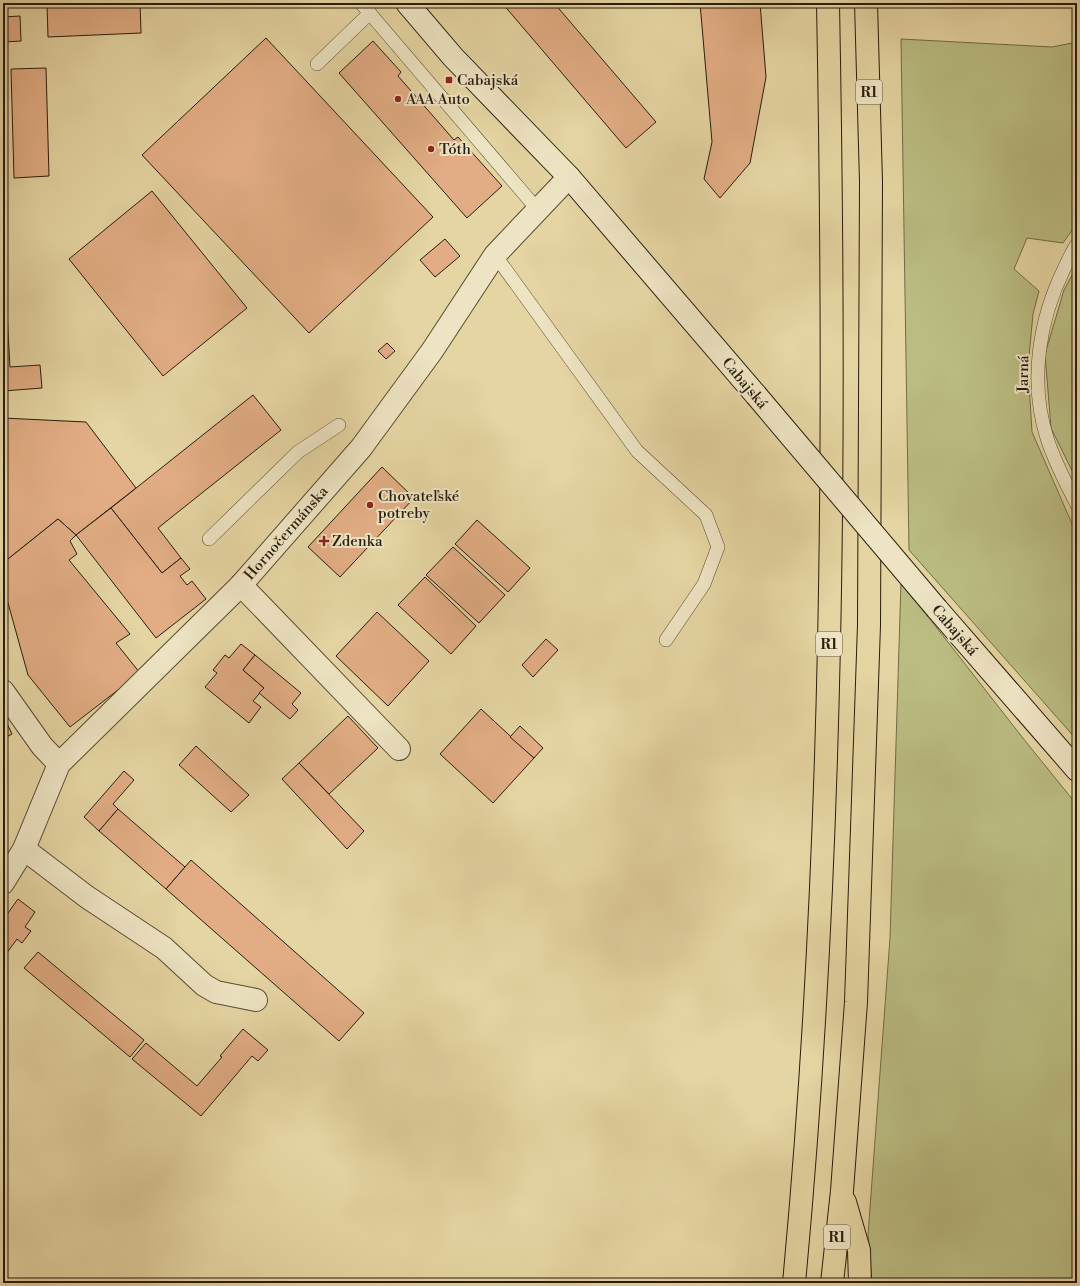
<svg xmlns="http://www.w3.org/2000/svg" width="1080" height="1286" font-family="'Libre Bodoni',serif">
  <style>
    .green { fill: #babc81; stroke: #716c47 }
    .building { fill: #e2ad84; stroke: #281d0d }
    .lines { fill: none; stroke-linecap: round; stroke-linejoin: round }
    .lane-casing { stroke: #574b32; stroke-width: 14 }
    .street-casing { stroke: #574b32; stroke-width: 24 }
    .secondary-casing { stroke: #281d0d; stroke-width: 24 }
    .highway-casing { stroke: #281d0d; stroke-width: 24 }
    .lane { stroke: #eee4c3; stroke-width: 13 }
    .street { stroke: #eee4c3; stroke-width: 22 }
    .secondary { stroke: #eee4c3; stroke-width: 22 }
    .highway { stroke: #e5d5a2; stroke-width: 22 }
    .secondary-bridge-casing { stroke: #281d0d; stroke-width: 24; stroke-linecap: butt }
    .secondary-bridge { stroke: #eee4c3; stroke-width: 22 }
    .poi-dot { fill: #8f2418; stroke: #eee4c3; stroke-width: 1.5 }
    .labels { text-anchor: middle; stroke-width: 4; stroke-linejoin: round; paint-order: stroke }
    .shield { fill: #eee4c3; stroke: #635944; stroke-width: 1 }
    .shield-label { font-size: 14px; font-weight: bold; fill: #281d0d }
    .poi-label { font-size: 15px; fill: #281d0d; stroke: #eee4c3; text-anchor: start }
    .street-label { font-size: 15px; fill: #281d0d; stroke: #eee4c3 }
  </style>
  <rect width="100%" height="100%" fill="#e5d5a2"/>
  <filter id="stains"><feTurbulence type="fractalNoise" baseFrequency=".005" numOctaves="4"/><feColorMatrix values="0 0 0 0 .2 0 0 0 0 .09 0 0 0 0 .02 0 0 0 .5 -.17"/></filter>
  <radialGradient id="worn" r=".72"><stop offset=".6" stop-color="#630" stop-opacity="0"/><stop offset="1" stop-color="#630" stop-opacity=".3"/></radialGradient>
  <!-- green -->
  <g class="green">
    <polygon points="901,39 1052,47 1077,42 1077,223 1063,243 1027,238 1014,269 1039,291 1033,314 1028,367 1032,432 1076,533 1077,532 1077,740 909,550"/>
    <polygon points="1077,266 1077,481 1051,428 1045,354 1064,290"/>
    <polygon points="901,582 1026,742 1077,805 1077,1283 872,1283 868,1235 890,938"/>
  </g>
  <!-- building -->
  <g class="building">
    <polygon points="47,3 140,3 141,33 48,37"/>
    <polygon points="502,3 554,3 656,122 626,148"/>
    <polygon points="700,3 760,3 766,77 750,163 720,198 704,179 712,142"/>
    <polygon points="20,16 21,41 4,42 3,17"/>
    <polygon points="266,38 433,217 309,333 142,155"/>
    <polygon points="373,41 401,72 398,76 454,140 458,137 502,186 467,218 339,73"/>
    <polygon points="46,68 49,176 14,178 11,69"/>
    <polygon points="152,191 247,308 163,376 69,259"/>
    <polygon points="445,239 460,256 435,277 420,260"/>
    <polygon points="7,313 10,367 40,365 42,388 3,391 3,314"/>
    <polygon points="387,343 395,351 386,359 378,351"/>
    <polygon points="253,395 281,430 158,528 181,558 162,573 111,508"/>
    <polygon points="3,418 86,422 136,488 76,535 58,519 3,563"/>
    <polygon points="382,467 414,498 340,577 308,547"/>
    <polygon points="111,508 162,573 181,558 190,569 180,576 187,585 192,581 206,599 156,638 76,535"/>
    <polygon points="58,519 76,535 70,541 77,554 69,560 130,634 116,643 140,673 70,727 28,675 3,585 3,563"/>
    <polygon points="477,520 530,568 508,592 455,544"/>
    <polygon points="453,547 505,595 479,623 426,575"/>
    <polygon points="425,577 476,626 451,654 398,605"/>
    <polygon points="377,612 429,661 388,706 336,656"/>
    <polygon points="546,639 558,650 533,677 522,665"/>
    <polygon points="241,644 255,655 243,670 264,688 253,701 261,707 249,723 205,687 217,673 213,670 225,655 229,658"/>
    <polygon points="255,655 301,693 292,704 298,710 290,719 259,693 264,688 243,670"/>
    <polygon points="481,709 534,758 493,803 440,754"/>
    <polygon points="3,715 12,734 3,739"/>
    <polygon points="348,716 378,748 329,794 299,763"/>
    <polygon points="520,726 543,748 534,758 510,737"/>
    <polygon points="196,746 249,795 231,812 179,765"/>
    <polygon points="299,763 364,831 347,849 282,779"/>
    <polygon points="124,771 134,780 113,804 118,809 99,831 84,817"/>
    <polygon points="118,809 185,867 166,889 99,831"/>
    <polygon points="191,860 364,1013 339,1041 166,889"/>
    <polygon points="18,899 35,912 25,927 31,931 22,943 17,939 3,958 3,920"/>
    <polygon points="38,952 144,1040 130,1057 24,968"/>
    <polygon points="243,1029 268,1050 258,1061 252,1056 201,1116 132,1059 146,1043 197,1086 222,1057 220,1056"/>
  </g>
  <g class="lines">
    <defs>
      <g id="lane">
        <polyline points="361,3 537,209"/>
        <polyline points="317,64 370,13"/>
        <path d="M1077,244C1072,252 1068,260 1064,269C1039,320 1029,382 1047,438C1054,461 1066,483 1077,505"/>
        <polyline points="495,255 637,451 706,515 718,547 704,584 666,640"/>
        <polyline points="209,539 298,452 339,425"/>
      </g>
      <g id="street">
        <polyline points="241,585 399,749"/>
        <polyline points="3,691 42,746 59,764"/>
        <polyline points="24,849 87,897 164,948 204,985 216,992 256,1000"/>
        <polyline points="3,883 24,849 59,764 241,585 361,448 432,351 495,255 569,177"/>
      </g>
      <g id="secondary">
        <polyline points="407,3 453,57 569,177 756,395"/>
        <polyline points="937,609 1077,770"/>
      </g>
      <g id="highway">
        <polyline points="845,1202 859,1250 860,1283"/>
        <path d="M794,1283C834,858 836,430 828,3"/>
        <polyline points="832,1283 842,1191 856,1002 869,625 871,182 866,3"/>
      </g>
    </defs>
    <!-- lane casing -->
    <use href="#lane" class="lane-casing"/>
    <!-- street casing -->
    <use href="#street" class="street-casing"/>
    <!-- secondary casing -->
    <use href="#secondary" class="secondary-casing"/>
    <!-- highway casing -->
    <use href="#highway" class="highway-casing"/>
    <!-- lane -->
    <use href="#lane" class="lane"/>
    <!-- street -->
    <use href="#street" class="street"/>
    <!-- secondary -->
    <use href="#secondary" class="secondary"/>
    <!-- highway -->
    <use href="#highway" class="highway"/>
    <defs>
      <polyline id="secondary-bridge" points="756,395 937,609"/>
    </defs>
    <!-- secondary-bridge casing -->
    <use href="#secondary-bridge" class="secondary-bridge-casing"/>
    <!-- secondary-bridge -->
    <use href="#secondary-bridge" class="secondary-bridge"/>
  </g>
  <!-- markers -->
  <g class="poi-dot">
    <rect x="445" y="76" width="8" height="8" rx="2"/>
    <circle cx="398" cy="99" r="4"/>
    <circle cx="431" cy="149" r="4"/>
    <circle cx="370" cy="505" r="4"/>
    <path d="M322 535h4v4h4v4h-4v4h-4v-4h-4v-4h4z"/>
  </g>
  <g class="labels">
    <!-- shield labels -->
    <g class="shield">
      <rect x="856" y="80" width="26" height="24" rx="3"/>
      <rect x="816" y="632" width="26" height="24" rx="3"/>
      <rect x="824" y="1225" width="26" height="24" rx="3"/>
    </g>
    <g class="shield-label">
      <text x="869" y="97">R1</text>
      <text x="829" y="649">R1</text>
      <text x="837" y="1242">R1</text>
    </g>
    <!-- poi labels -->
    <g class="poi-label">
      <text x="457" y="85">Cabajská</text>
      <text x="406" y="104">AAA Auto</text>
      <text x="439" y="154">Tóth</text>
      <text x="378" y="501">Chovateľské<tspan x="378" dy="17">potreby</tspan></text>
      <text x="332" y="546">Zdenka</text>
    </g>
    <!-- street labels -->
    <g class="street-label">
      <text transform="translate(1023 374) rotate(-89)" y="5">Jarná</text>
      <text transform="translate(745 383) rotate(50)" y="5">Cabajská</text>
      <text transform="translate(286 533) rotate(-49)" y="5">Hornočermánska</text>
      <text transform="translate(955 630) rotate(49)" y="5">Cabajská</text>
    </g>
  </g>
  <!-- margin -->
  <rect width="1080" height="1286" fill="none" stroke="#e5d5a2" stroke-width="16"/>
  <rect x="4" y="4" width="1072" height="1278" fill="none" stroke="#281d0d" stroke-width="2"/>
  <rect x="8" y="8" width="1064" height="1270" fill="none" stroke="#281d0d"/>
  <rect width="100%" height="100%" filter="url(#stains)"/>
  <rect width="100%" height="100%" fill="url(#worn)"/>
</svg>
